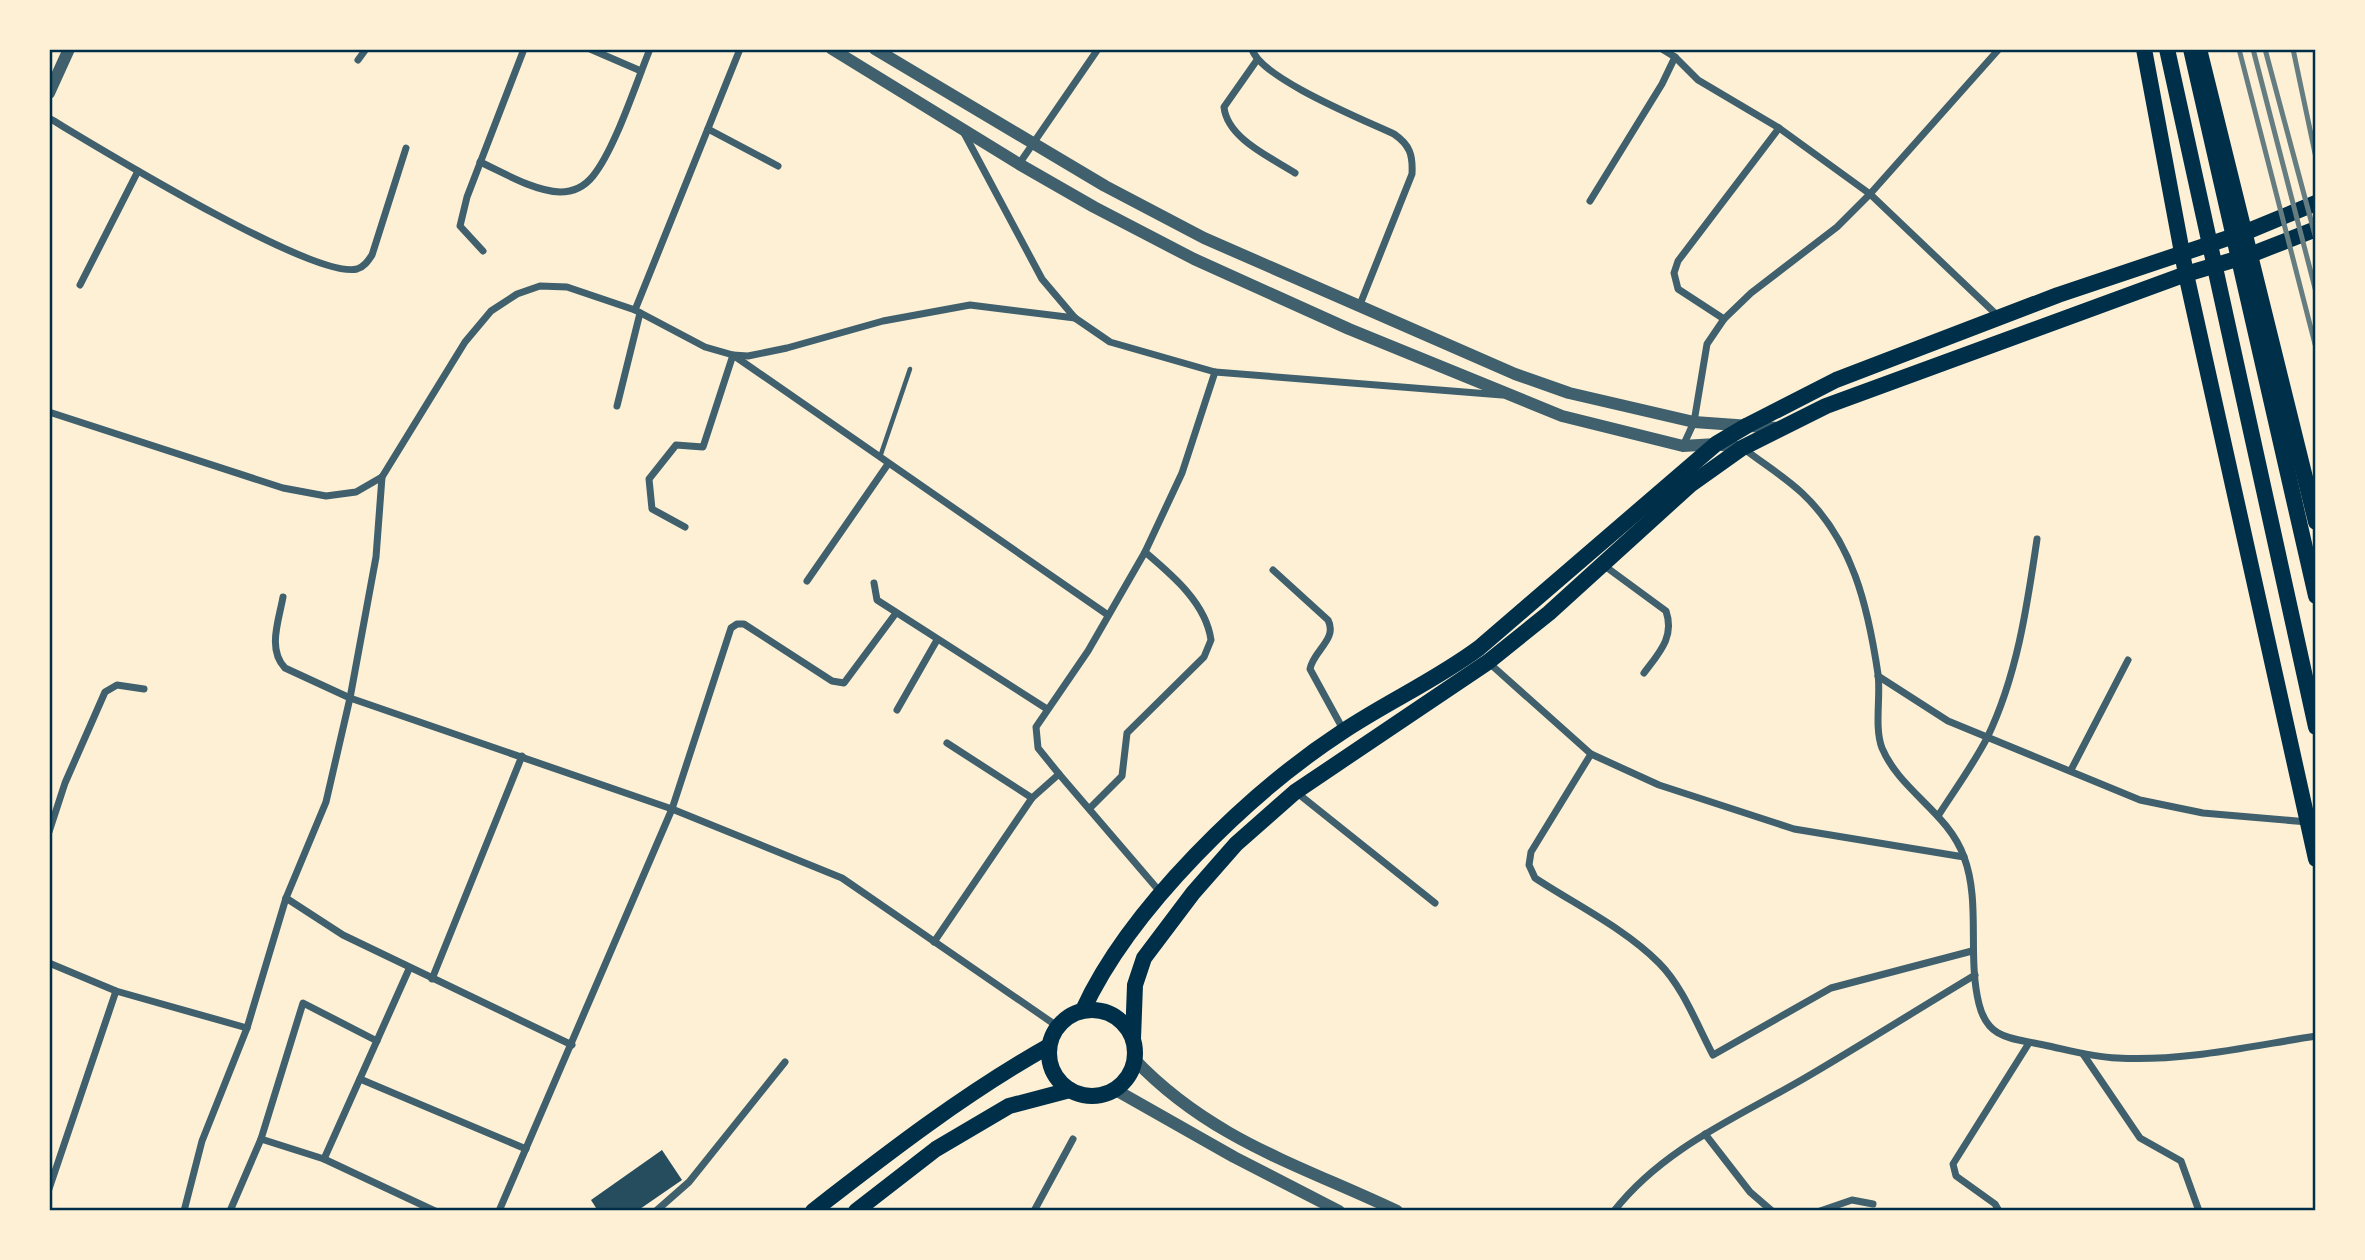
<svg xmlns="http://www.w3.org/2000/svg" width="2365" height="1260" font-family="'Source Sans 3',sans-serif">
  <style>
    .building { fill: #264d5e }
    .lines { fill: none; stroke-linecap: round; stroke-linejoin: round }
    .service { stroke: #3f606c; stroke-width: 4.5 }
    .minor { stroke: #3f606c; stroke-width: 7 }
    .tertiary { stroke: #3f606c; stroke-width: 12 }
    .primary { stroke: #003049; stroke-width: 16 }
    .trunk { stroke: #003049; stroke-width: 16 }
    .rail { stroke: #657d81; stroke-width: 5 }
    .neatline { fill: none; stroke: #003049; stroke-width: 2.5 }
  </style>
  <rect width="100%" height="100%" fill="#fdf0d5"/>
  <!-- building -->
  <polygon class="building" points="662,1150 682,1180 637,1211 598,1211 591,1200"/>
  <g class="lines">
    <!-- service -->
    <polyline class="service" points="880,457 910,369"/>
    <!-- minor -->
    <g class="minor">
      <polyline points="590,49 641,71"/>
      <path d="M1252,49C1260,78 1364,120 1394,134C1410,145 1413,155 1412,174L1359,307"/>
      <polyline points="1662,49 1675,57"/>
      <polyline points="358,60 366,49"/>
      <path d="M1257,60L1224,107C1227,138 1270,157 1295,173"/>
      <path d="M49,118C96,146 313,280 357,269C364,267 368,261 372,255L406,148"/>
      <polyline points="708,129 778,166"/>
      <polyline points="964,133 1042,279 1075,318 1110,342 1215,372 1502,395"/>
      <path d="M480,162C504,173 534,191 560,192C573,192 585,186 593,176C615,149 636,83 650,49"/>
      <polyline points="1019,164 1098,49"/>
      <polyline points="1590,201 1662,84 1675,57 1698,80 1779,128 1870,194 1998,316"/>
      <polyline points="483,251 460,226 467,197 524,49"/>
      <polyline points="80,285 138,171"/>
      <polyline points="635,310 740,49"/>
      <polyline points="1724,319 1678,289 1674,273 1678,261 1779,128"/>
      <polyline points="617,406 640,313"/>
      <polyline points="49,412 283,488 326,496 356,492 382,477 465,342 491,311 517,294 540,286 567,287 635,310 705,347 733,355 748,356 787,348 883,321 970,305 1075,318"/>
      <polyline points="1683,446 1694,422 1707,344 1724,319 1751,293 1837,227 1870,194 1999,49"/>
      <path d="M1743,448C1762,463 1784,476 1802,493C1853,541 1868,607 1878,674C1881,696 1874,727 1882,748C1900,791 1948,812 1964,857C1981,902 1967,956 1979,1004C1988,1041 2014,1038 2044,1045C2068,1050 2092,1057 2117,1058C2183,1062 2251,1046 2316,1036"/>
      <polyline points="685,527 652,509 649,479 676,445 703,447 733,355 1108,615"/>
      <path d="M1602,564L1666,611C1675,637 1659,653 1644,673"/>
      <path d="M1273,570L1328,620C1338,639 1313,651 1310,669L1344,731"/>
      <polyline points="807,581 888,464"/>
      <polyline points="874,583 877,600 1047,709"/>
      <path d="M283,597C279,620 267,649 285,668L350,698L672,809L842,878L1057,1026"/>
      <polyline points="1488,662 1591,754 1659,785 1794,829 1964,857"/>
      <polyline points="1878,676 1948,721 2140,800 2203,813 2308,822"/>
      <polyline points="897,710 937,640"/>
      <polyline points="947,743 1032,798"/>
      <path d="M1591,754L1531,852L1529,865L1535,878C1576,905 1624,928 1659,963C1683,987 1697,1025 1713,1055L1831,988L1972,951"/>
      <polyline points="2071,770 2128,660"/>
      <polyline points="1059,774 1161,893"/>
      <polyline points="1296,792 1435,903"/>
      <path d="M1090,808L1122,776L1127,733L1204,657L1211,640C1206,603 1172,575 1145,552"/>
      <path d="M1938,816C1954,791 1973,765 1987,738C2017,676 2027,607 2037,539"/>
      <polyline points="49,832 65,783 105,692 117,685 144,689"/>
      <polyline points="286,898 343,935 572,1045"/>
      <polyline points="934,942 1032,798 1059,774 1038,748 1036,727 1088,651 1145,552 1182,473 1215,372"/>
      <polyline points="49,963 116,991 247,1028"/>
      <polyline points="432,979 522,756"/>
      <polyline points="2083,1054 2140,1138 2181,1161 2199,1211"/>
      <polyline points="360,1079 526,1149"/>
      <polyline points="1705,1134 1750,1192 1772,1211"/>
      <polyline points="261,1139 324,1159 435,1211"/>
      <polyline points="324,1159 409,969"/>
      <polyline points="49,1189 116,991"/>
      <polyline points="184,1211 202,1141 247,1028 286,898 326,802 350,698 376,557 382,477"/>
      <polyline points="230,1211 261,1139 303,1003 377,1041"/>
      <polyline points="499,1211 672,809 731,628 737,624 744,624 832,681 844,683 896,613"/>
      <polyline points="656,1211 689,1182 785,1062"/>
      <polyline points="1034,1211 1073,1139"/>
      <path d="M1614,1211C1665,1146 1741,1116 1810,1075C1866,1042 1920,1008 1975,975"/>
      <polyline points="1820,1211 1852,1200 1873,1204"/>
      <polyline points="1999,1211 1995,1204 1956,1176 1953,1164 2029,1043"/>
    </g>
    <!-- tertiary -->
    <g class="tertiary">
      <polyline points="832,49 1019,164 1094,207 1194,259 1349,329 1562,416 1683,446 1716,444 1742,448"/>
      <polyline points="875,49 1105,186 1204,238 1515,374 1569,393 1694,422 1778,428"/>
      <polyline points="49,93 69,49"/>
      <path d="M1134,1059C1211,1140 1300,1165 1397,1211"/>
      <polyline points="1114,1089 1234,1157 1339,1211"/>
    </g>
    <!-- primary -->
    <g class="primary">
      <polyline points="2144,49 2186,274 2316,859"/>
      <polyline points="2199,49 2316,522"/>
      <circle cx="1092" cy="1053" r="43"/>
      <path d="M1083,1010C1130,908 1249,793 1342,732C1387,702 1436,680 1479,648L1716,444L1748,425L1836,380L2058,295L2246,232L2316,203"/>
      <polyline points="1133,1039 1135,985 1144,958 1193,893 1236,844 1295,792 1488,662 1549,613 1690,485 1742,448 1826,406 2186,274 2250,255 2316,229"/>
      <path d="M813,1211C889,1152 964,1094 1049,1046"/>
      <polyline points="856,1211 936,1149 1009,1106 1070,1090"/>
    </g>
    <!-- trunk -->
    <g class="trunk">
      <polyline points="2167,49 2316,727"/>
      <polyline points="2191,49 2316,596"/>
    </g>
    <!-- rail -->
    <g class="rail">
      <polyline points="2239,49 2316,348"/>
      <polyline points="2253,49 2316,292"/>
      <polyline points="2265,49 2316,239"/>
      <polyline points="2293,49 2316,158"/>
    </g>
  </g>
  <!-- border -->
  <rect width="2365" height="1260" fill="none" stroke="#fdf0d5" stroke-width="102"/>
  <rect x="51" y="51" width="2263" height="1158" class="neatline"/>
</svg>
